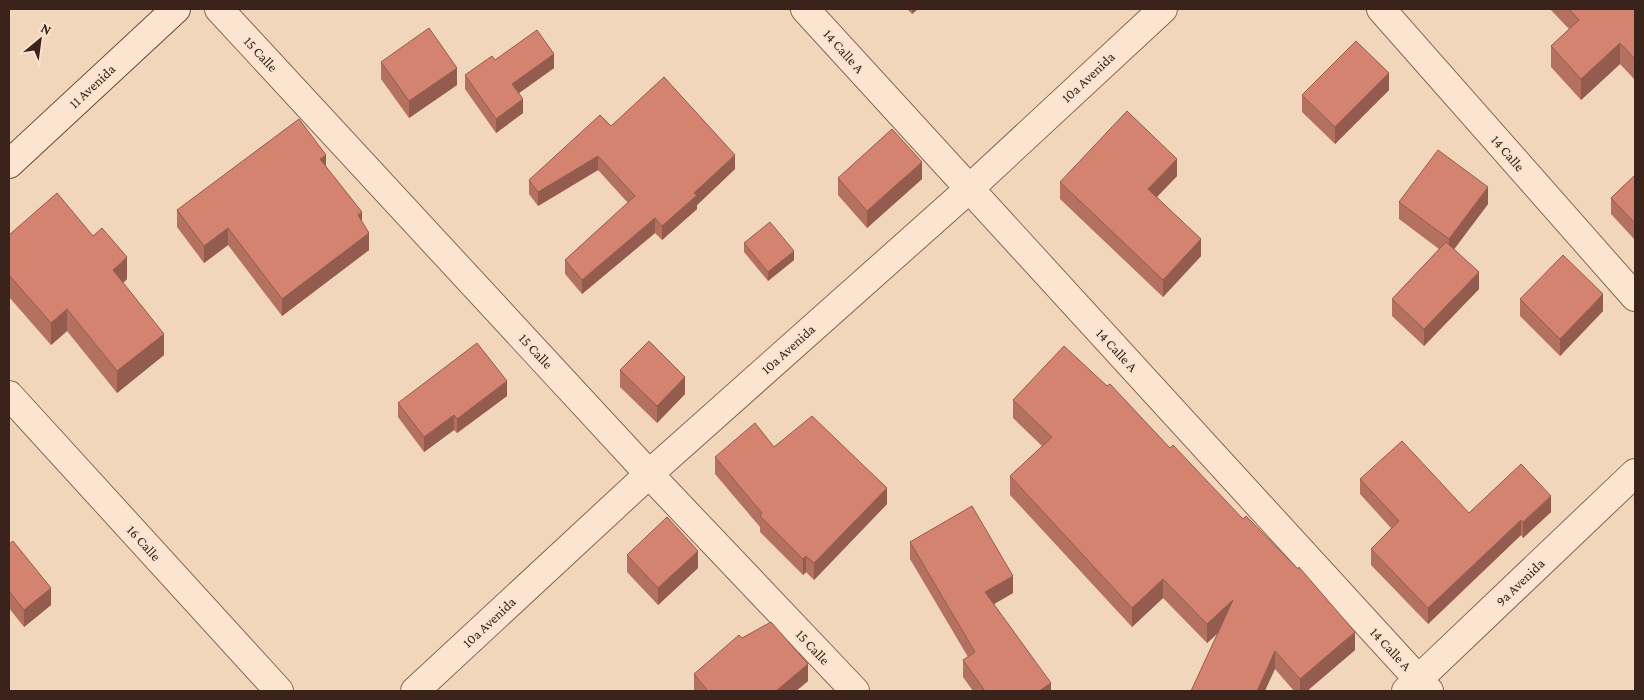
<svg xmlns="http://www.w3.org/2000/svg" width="1644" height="700" font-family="'Crimson Pro',serif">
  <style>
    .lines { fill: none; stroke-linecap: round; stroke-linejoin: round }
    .street-casing { stroke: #8b6554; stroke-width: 30 }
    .secondary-casing { stroke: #6c4738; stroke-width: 30 }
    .street { stroke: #fce5d0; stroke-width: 28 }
    .secondary { stroke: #fce5d0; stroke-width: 28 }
    .wall { fill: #b5715f }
    .shaded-wall { fill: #945c4e }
    .building { fill: #d3836f; stroke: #945c4e }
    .labels { text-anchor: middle; stroke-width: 4; stroke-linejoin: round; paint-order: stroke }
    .street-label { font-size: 14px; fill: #39231a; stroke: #f8e2cd }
  </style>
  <rect width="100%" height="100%" fill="#f2d6bc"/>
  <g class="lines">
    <defs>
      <g id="street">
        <polyline points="219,9 649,474 855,691"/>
        <polyline points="805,9 1429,691"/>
        <polyline points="1381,9 1635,297"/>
        <polyline points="9,395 279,691"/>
        <polyline points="415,691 649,474 969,189 1163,9"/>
        <polyline points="1406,691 1635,473"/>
      </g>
      <polyline id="secondary" points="9,164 176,9"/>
    </defs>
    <!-- street casing -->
    <use href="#street" class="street-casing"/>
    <!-- secondary casing -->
    <use href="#secondary" class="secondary-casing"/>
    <!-- street -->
    <use href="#street" class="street"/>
    <!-- secondary -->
    <use href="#secondary" class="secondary"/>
  </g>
  <!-- wall -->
  <g class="wall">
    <polygon points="907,9 918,9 912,14"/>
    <polygon points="1550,9 1635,9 1635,80 1620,64 1581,100 1551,67 1551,46 1569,29"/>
    <polygon points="495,60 554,68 519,93 523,113 496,133 465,89 465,75"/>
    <polygon points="381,62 457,85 409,118 381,79"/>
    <polygon points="1389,90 1335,144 1302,112 1302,95"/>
    <polygon points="611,126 735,169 697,205 697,209 662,240 655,233 582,294 565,274 565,260 628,203 598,170 538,206 529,194 529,180"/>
    <polygon points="326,166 362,221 369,250 282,316 228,245 204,263 177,227 177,210"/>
    <polygon points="1635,175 1635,240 1611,214 1611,198"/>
    <polygon points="1177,176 1157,197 1201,256 1163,297 1060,199 1060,182"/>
    <polygon points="838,178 922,179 867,228 838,195"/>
    <polygon points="1399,202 1488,204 1454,249 1479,289 1424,346 1392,316 1392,299 1439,249 1399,219"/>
    <polygon points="9,235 127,279 123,283 164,355 117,393 67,331 51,345 9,297"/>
    <polygon points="744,243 794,260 768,281 744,252"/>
    <polygon points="1520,299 1603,311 1560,356 1520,316"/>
    <polygon points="620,370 685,394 657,423 620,387"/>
    <polygon points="507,396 457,433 454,430 424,452 398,417 398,403"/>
    <polygon points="1013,400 1355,650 1307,691 1294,691 1275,669 1218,633 1207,643 1163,598 1132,627 1010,495 1010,476 1042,446 1013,418"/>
    <polygon points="774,447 887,504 814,580 806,572 803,575 760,532 760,527 715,474 715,457"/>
    <polygon points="1360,479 1469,513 1551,512 1523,538 1521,535 1428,624 1371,565 1371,549 1391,528 1360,494"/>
    <polygon points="910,542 1013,593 994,604 1051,691 973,691 963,677 963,660 968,657 910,559"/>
    <polygon points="9,544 51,605 24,627 9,608"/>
    <polygon points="627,555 698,568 658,605 627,572"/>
    <polygon points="742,638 808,681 796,691 694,691 694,674"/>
  </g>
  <!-- shaded-wall -->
  <g class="shaded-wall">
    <polygon points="912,9 918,9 912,14"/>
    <polygon points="1620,43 1620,64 1581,100 1581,79"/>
    <polygon points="554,54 554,68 512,98 512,84"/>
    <polygon points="457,68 457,85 409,118 409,101"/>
    <polygon points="1389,73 1389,90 1335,144 1335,127"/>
    <polygon points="523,99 523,113 496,133 496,119"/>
    <polygon points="326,155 326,172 320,159"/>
    <polygon points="735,155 735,169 697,205 697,209 662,240 662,226 694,193"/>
    <polygon points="598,156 598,170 538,206 538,192"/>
    <polygon points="1177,159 1177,176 1148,206 1148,189"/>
    <polygon points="922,162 922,179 867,228 867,211"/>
    <polygon points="1488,187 1488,204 1449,256 1449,239"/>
    <polygon points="362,212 362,229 358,215"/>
    <polygon points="655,218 655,233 582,294 582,280"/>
    <polygon points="228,228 228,245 204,263 204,246"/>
    <polygon points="369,233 369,250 282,316 282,299"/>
    <polygon points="1201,239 1201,256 1163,297 1163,280"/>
    <polygon points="794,251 794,260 768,281 768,272"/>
    <polygon points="127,257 127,279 113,292 113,270"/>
    <polygon points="1479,272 1479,289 1424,346 1424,329"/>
    <polygon points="1603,294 1603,311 1560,356 1560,339"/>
    <polygon points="67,309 67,331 51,345 51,323"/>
    <polygon points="164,334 164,355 117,393 117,371"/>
    <polygon points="685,377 685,394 657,423 657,406"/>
    <polygon points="507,381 507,396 457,433 457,419"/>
    <polygon points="454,415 454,430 424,452 424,437"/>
    <polygon points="887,488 887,504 814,580 814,563"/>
    <polygon points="1551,496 1551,512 1523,538 1523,522"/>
    <polygon points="1521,520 1521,535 1428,624 1428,608"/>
    <polygon points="698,551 698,568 658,605 658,588"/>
    <polygon points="806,556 806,572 803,575 803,559"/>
    <polygon points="1013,576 1013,593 985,609 985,592"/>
    <polygon points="1163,579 1163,598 1132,627 1132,608"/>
    <polygon points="51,588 51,605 24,627 24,610"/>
    <polygon points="1233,600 1233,619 1207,643 1207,624"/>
    <polygon points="1355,632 1355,650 1307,691 1300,691 1300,679"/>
    <polygon points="1275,651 1275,669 1265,691 1257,691"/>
    <polygon points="808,664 808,681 796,691 776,691"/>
    <polygon points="1051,683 1051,691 1039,691"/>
  </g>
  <!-- building -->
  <g class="building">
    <polygon points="1569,9 1635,9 1635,59 1620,43 1581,79 1551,46 1579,20"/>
    <polygon points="429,28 457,68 409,101 381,62"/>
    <polygon points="537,30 554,54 512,84 523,99 496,119 465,75 492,56 495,60"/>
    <polygon points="1356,41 1389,73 1335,127 1302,95"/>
    <polygon points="664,77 735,155 694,193 697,195 662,226 655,218 582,280 565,260 635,196 598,156 538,192 529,180 600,115 611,126"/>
    <polygon points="1127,111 1177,159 1148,189 1201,239 1163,280 1060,182"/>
    <polygon points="299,119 326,155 320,159 362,212 358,215 369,233 282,299 228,228 204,246 177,210"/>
    <polygon points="892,129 922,162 867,211 838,178"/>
    <polygon points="1438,150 1488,187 1449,239 1399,202"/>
    <polygon points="1635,175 1635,223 1611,198"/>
    <polygon points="57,193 93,236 102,228 127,257 113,270 164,334 117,371 67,309 51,323 9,275 9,235"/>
    <polygon points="770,222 794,251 768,272 744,243"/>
    <polygon points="1446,242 1479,272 1424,329 1392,299"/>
    <polygon points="1563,255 1603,294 1560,339 1520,299"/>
    <polygon points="649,341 685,377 657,406 620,370"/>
    <polygon points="477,343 507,381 457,419 454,415 424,437 398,403"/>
    <polygon points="1064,346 1107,386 1110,384 1170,448 1173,445 1243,519 1246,516 1298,569 1299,567 1355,632 1300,679 1275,651 1257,691 1191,691 1233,600 1207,624 1163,579 1132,608 1010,476 1052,437 1013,400"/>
    <polygon points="812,416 887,488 814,563 806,556 803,559 760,516 762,513 715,457 755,423 774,447"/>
    <polygon points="1402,441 1469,513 1521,464 1551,496 1523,522 1521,520 1428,608 1371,549 1399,521 1360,479"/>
    <polygon points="972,506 1013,576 985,592 1051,683 1039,691 985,691 963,660 975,652 910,542"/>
    <polygon points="667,517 698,551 658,588 627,555"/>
    <polygon points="13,541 51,588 24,610 9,591 9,544"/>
    <polygon points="771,622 808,664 776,691 708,691 694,674 739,635 742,638"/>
  </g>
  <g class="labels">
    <!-- street labels -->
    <g class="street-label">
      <text transform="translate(844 51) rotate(48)" y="5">14 Calle A</text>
      <text transform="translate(261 54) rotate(47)" y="5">15 Calle</text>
      <text transform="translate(1088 77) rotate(-43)" y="5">10a Avenida</text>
      <text transform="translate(92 86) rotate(-43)" y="5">11 Avenida</text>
      <text transform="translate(1508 153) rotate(49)" y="5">14 Calle</text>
      <text transform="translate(788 349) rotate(-42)" y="5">10a Avenida</text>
      <text transform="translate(1117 350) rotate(47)" y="5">14 Calle A</text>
      <text transform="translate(536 351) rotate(47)" y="5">15 Calle</text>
      <text transform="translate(144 543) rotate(48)" y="5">16 Calle</text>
      <text transform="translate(1520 582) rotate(-44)" y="5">9a Avenida</text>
      <text transform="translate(489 622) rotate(-43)" y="5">10a Avenida</text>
      <text transform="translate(813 647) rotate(47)" y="5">15 Calle</text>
      <text transform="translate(1391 649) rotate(47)" y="5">14 Calle A</text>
    </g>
  </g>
  <!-- border -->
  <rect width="1644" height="700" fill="none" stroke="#39231a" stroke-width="20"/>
  <!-- north arrow -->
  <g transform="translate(40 40) rotate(29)" stroke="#f8e2cd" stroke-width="4" paint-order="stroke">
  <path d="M0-4L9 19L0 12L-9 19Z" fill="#39231a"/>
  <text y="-8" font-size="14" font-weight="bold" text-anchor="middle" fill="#39231a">N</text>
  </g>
</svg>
